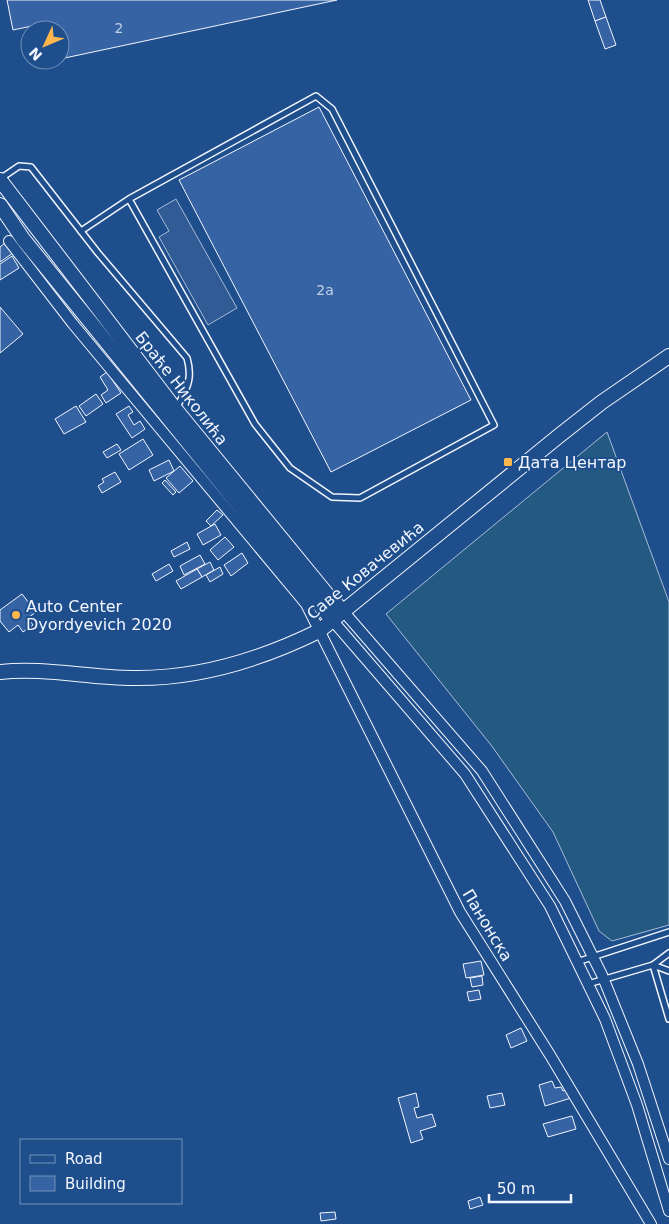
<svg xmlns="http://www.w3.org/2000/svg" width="669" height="1224" font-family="'DejaVu Sans',sans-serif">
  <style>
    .grass { fill: #245a82; stroke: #a8bbd7 }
    .parking { fill: #305b95; stroke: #a8bbd7 }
    .building { fill: #3563a3; stroke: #f2f6ff }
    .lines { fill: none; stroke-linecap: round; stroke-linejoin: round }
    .lane-casing { stroke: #f2f6ff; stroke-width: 8 }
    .street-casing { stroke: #f2f6ff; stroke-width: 12 }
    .secondary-casing { stroke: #f2f6ff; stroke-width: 16 }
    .lane { stroke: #1f4e8c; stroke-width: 5 }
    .street { stroke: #1f4e8c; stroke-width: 10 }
    .secondary { stroke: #1f4e8c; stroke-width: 14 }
    .poi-dot { fill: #ffb74d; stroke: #1f4e8c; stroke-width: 2 }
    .labels { text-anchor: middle; stroke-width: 4; stroke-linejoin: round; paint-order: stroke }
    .number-label { font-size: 14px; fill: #c3d1e8 }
    .street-label { font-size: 16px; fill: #f2f6ff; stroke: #1f4e8c }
    .poi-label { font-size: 16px; fill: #f2f6ff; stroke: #1f4e8c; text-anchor: start }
  </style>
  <rect width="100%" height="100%" fill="#1f4e8c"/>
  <!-- grass -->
  <polygon class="grass" points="607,432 669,602 669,925 612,941 599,931 553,832 491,745 386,614"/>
  <!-- parking -->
  <polygon class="parking" points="176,199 237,308 208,325 159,237 169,231 157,210"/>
  <!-- building -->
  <g class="building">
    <polygon points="7,0 337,0 60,59 60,30 33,30 32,26 13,30"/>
    <polygon points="588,0 600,0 606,17 595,21"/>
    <polygon points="606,17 616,45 605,49 595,21"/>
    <polygon points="319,107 471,400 331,472 179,180"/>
    <polygon points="6,242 13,253 0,262 0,247"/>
    <polygon points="12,256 19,268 0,280 0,264"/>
    <polygon points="0,307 23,334 0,353"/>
    <polygon points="107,372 121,393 106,403 101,395 108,390 100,377"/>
    <polygon points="96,394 103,404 86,416 79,406"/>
    <polygon points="76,406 86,422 64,434 55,419"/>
    <polygon points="129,406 133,412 128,415 134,425 140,421 145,429 132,438 116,414"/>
    <polygon points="143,439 153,455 129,470 119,454"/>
    <polygon points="117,444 121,450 107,458 103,452"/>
    <polygon points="169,460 174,471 154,481 149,470"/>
    <polygon points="180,466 193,481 179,493 166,478"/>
    <polygon points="115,472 121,482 102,493 98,486 104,482 102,479"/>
    <polygon points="165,480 176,492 173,495 162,483"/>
    <polygon points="217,510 223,515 211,526 206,521"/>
    <polygon points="215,524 221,535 203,545 197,534"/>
    <polygon points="225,537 234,547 218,560 210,550"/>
    <polygon points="187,542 190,549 174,557 171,551"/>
    <polygon points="242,553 248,563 231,576 224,565"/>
    <polygon points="200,555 205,564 184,575 180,566"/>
    <polygon points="210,562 214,570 202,577 197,569"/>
    <polygon points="169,564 173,571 156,581 152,574"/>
    <polygon points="220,567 223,574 210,582 206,575"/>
    <polygon points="197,569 202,577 181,589 176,581"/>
    <polygon points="22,594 36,612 28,618 33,625 23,632 18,625 9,632 0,621 0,610"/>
    <polygon points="481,961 484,975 466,978 463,964"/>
    <polygon points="482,976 483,985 472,987 470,978"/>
    <polygon points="479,990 481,999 469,1001 467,992"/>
    <polygon points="521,1028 527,1041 511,1048 506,1035"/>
    <polygon points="552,1081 555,1088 561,1087 563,1091 567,1089 571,1098 545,1106 539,1085"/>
    <polygon points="416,1093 419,1107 414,1108 417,1118 432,1114 436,1126 420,1131 423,1139 411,1143 398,1098"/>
    <polygon points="502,1093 505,1105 490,1108 487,1096"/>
    <polygon points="572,1116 576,1129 548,1137 543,1124"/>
    <polygon points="480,1197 483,1205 470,1209 468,1201"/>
    <polygon points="335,1212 336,1219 321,1221 320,1213"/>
  </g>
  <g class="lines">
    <defs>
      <g id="lane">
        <path d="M0,179L19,166L31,167L98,253L187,358C193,379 187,388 177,407"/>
        <polyline points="81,231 129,199 255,424 290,468 332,497 360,498 494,425 332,109 316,96 129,199"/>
        <polyline points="669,953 653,965 669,1019"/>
        <polyline points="577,962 669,932"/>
        <polyline points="588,984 653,965 669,971"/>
      </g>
      <g id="street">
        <polyline points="9,241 73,324 306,604 460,912 550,1055 651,1224"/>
        <polyline points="344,612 482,771 565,901 602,975 638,1064 669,1159"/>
        <polyline points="333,621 465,774 550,906 605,1019 637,1105 669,1211"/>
      </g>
      <g id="secondary">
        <polyline points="0,180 176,410 330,598 344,612"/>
        <polyline points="0,205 23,239 333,621"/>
        <path d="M0,672C44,667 88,678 133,678C197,679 262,659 319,631L560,435L602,402L669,356"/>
      </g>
    </defs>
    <!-- lane casing -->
    <use href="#lane" class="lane-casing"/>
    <!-- street casing -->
    <use href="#street" class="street-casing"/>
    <!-- secondary casing -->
    <use href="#secondary" class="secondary-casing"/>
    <!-- lane -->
    <use href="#lane" class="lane"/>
    <!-- street -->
    <use href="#street" class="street"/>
    <!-- secondary -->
    <use href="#secondary" class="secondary"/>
  </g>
  <!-- markers -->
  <g class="poi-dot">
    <rect x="503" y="457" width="10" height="10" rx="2.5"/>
    <circle cx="16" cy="615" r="5"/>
  </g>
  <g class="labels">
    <!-- number labels -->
    <g class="number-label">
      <text x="119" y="33">2</text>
      <text x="325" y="295">2a</text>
    </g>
    <!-- street labels -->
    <g class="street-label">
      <text transform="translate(182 388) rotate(52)" y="6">Браће Николића</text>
      <text transform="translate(365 570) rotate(-39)" y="6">Саве Ковачевића</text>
      <text transform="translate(488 925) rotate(59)" y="6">Панонска</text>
    </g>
    <!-- poi labels -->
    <g class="poi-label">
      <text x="518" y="468">Дата Центар</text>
      <text x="26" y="612">Auto Center<tspan x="26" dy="18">Dyordyevich 2020</tspan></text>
    </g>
  </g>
  <!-- legend -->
  <rect x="20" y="1139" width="162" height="65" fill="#1f4e8c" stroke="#7391ba"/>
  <rect x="30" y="1155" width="25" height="8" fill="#1f4e8c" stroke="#7391ba"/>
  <text x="65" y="1164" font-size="15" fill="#f2f6ff">Road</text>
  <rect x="30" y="1176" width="25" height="15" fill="#3563a3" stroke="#7391ba"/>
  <text x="65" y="1189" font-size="15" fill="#f2f6ff">Building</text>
  <!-- north arrow -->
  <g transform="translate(45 45) rotate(226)"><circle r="24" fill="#1f4e8c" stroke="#7391ba"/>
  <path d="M0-4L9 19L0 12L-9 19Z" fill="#ffb74d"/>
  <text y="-8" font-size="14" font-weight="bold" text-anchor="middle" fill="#f2f6ff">N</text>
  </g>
  <!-- scale -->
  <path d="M489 1194v8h82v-8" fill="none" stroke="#f2f6ff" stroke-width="2.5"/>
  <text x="497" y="1194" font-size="15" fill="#f2f6ff" stroke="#1f4e8c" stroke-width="4" paint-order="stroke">50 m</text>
</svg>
